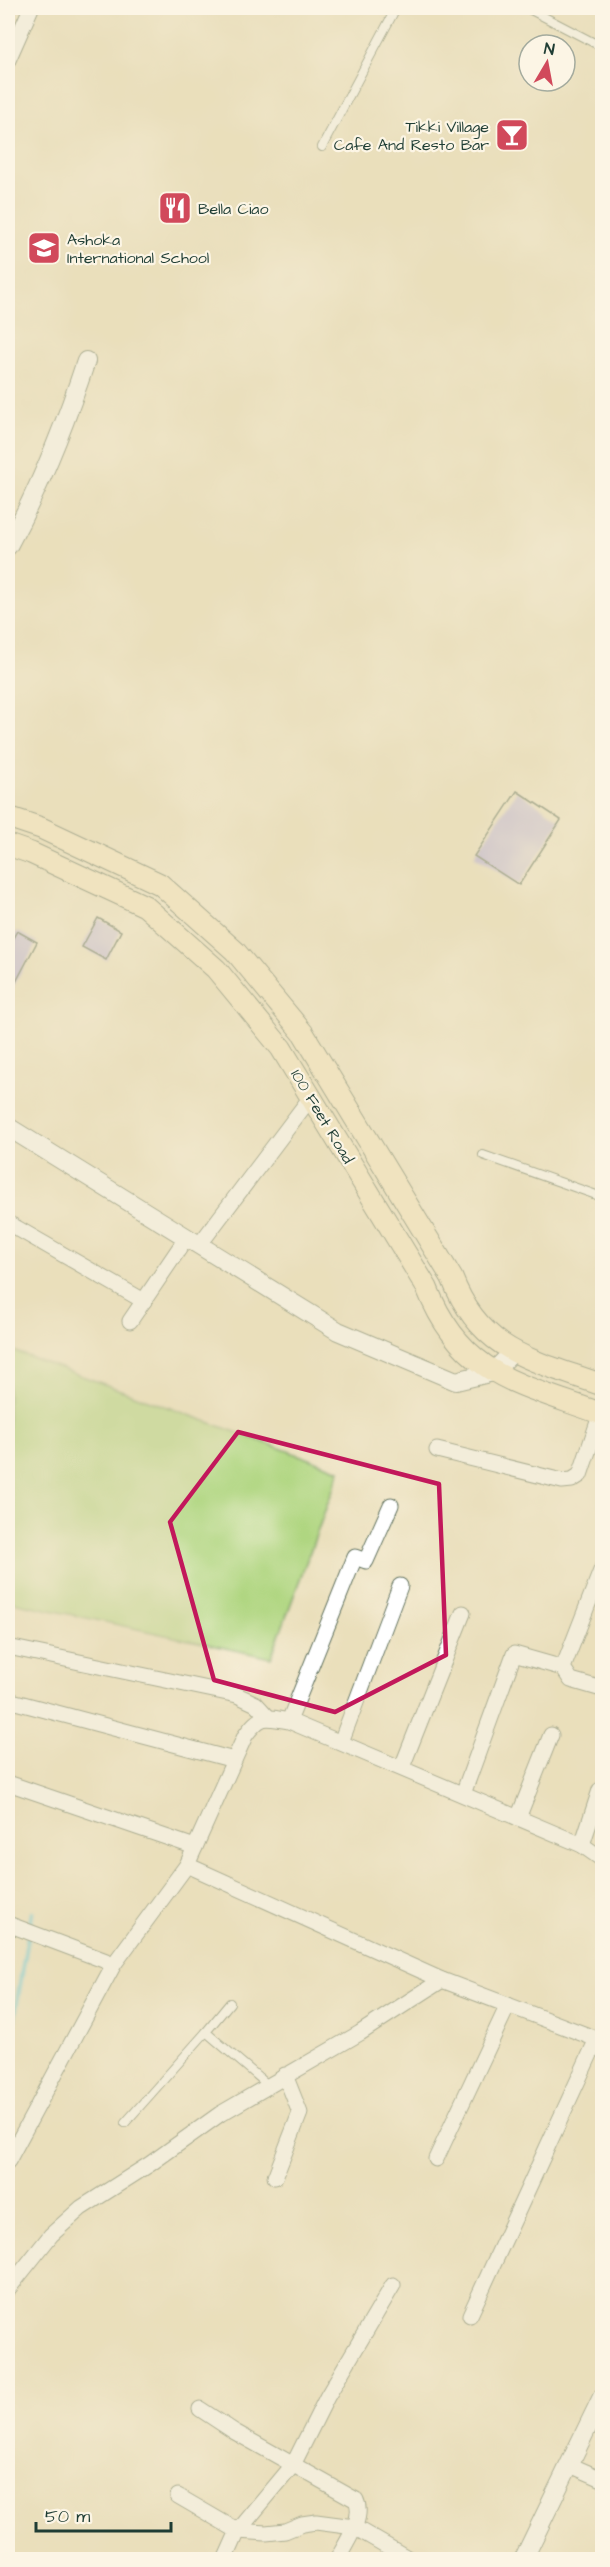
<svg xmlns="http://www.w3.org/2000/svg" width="610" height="2567" font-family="'Architects Daughter',sans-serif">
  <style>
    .green { fill: #afd680; stroke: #678a5a; stroke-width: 1.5 }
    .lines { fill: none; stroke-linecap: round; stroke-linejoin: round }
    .stream { stroke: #5ec7da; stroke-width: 5 }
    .building { fill: #aea6db }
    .service-casing { stroke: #667663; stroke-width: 10 }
    .minor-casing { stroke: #667663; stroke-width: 17 }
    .tertiary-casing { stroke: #667663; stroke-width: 20 }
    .secondary-casing { stroke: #667663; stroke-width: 23 }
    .service { stroke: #fff; stroke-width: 8 }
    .minor { stroke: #fff; stroke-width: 15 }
    .tertiary { stroke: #fff; stroke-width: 18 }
    .secondary { stroke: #f8e8c3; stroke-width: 21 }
    .marked { fill: none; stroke: #c2185b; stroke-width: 4.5; stroke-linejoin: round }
    .labels { text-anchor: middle; stroke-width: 4.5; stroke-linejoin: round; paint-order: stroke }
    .poi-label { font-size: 16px; fill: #1f3d34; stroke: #fcf5e5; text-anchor: start }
    .street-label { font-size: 16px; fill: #1f3d34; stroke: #fcf5e5 }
  </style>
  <rect width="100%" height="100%" fill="#fcf5e5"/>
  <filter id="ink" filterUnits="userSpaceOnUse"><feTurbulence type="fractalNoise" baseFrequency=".0167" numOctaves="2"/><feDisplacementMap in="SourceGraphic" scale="12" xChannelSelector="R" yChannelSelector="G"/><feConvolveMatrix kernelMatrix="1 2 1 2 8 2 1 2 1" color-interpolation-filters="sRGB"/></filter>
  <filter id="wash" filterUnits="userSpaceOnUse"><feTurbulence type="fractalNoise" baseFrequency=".008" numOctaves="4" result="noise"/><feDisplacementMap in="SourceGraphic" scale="24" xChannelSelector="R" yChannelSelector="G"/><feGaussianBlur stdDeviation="1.35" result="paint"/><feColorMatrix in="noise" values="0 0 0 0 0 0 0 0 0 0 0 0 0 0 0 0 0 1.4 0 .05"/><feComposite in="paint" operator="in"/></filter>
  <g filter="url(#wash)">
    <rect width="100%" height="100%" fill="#eadfbb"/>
    <!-- green -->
    <polygon class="green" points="8,1349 340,1470 271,1658 8,1601"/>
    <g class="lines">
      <!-- stream -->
      <polyline class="stream" points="8,2055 32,1913"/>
    </g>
    <g id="blocks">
      <!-- building -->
      <g class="building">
        <polygon points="517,791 561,820 519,885 474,856"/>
        <polygon points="98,918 121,931 106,960 82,947"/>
        <polygon points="17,931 37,942 8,997 8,947"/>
      </g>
    </g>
  </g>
  <g filter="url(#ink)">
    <use href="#blocks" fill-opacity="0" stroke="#667663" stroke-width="1.5"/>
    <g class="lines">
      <defs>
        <g id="service">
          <polyline points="527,8 602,47"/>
          <polyline points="322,147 396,8"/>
          <polyline points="483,1155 602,1197"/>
          <polyline points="230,2003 206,2032 268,2085"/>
          <polyline points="125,2123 206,2032"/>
        </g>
        <g id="minor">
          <polyline points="8,60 31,8"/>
          <polyline points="8,1223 144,1301"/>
          <polyline points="200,1244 311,1097"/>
          <polyline points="130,1321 187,1237"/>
          <polyline points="437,1450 562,1481 572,1480 580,1475 601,1413"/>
          <polyline points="391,1505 366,1561 355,1557 289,1721 582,1845 602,1859"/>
          <polyline points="602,1568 563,1668 571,1680 602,1689"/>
          <polyline points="8,1647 237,1695 256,1704 267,1716"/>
          <polyline points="8,1700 234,1760"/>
          <polyline points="341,1742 400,1586"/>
          <polyline points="402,1767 463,1613"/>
          <polyline points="8,1783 195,1847"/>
          <polyline points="463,1794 514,1654 563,1668"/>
          <polyline points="518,1818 551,1735"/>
          <polyline points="582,1845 600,1790"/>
          <polyline points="187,1865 442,1980 602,2041"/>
          <polyline points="8,1924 114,1964"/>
          <polyline points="436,2159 508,2005"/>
          <path d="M8,2161L114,1964L187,1865L245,1736C260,1715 264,1716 289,1721"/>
          <polyline points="275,2177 300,2113 285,2075"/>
          <polyline points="8,2289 51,2235 81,2208 150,2164 220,2114 360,2033 442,1980"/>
          <polyline points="470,2315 597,2039"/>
          <path d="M200,2409L235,2432L356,2500C365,2518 345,2544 337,2560"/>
          <polyline points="570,2465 602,2479"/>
          <polyline points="178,2496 238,2531 266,2533 285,2531 302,2524 316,2522 354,2527 411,2560"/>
          <polyline points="225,2560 238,2531 293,2465 327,2397 393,2285"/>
        </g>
        <g id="tertiary">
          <path d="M8,546C40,487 65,425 86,361"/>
          <polyline points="8,1127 338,1331 456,1381 493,1372 513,1352"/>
          <polyline points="523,2560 602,2397"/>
        </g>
        <g id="secondary">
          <path d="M8,817L41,828L160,884L235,951L303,1033L452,1278C481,1353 534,1360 602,1385"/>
          <path d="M8,845L31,853L145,906L216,969L281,1048L427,1288C462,1377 521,1384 602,1414"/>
        </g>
      </defs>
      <!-- service casing -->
      <use href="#service" class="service-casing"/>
      <!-- minor casing -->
      <use href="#minor" class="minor-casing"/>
      <!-- tertiary casing -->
      <use href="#tertiary" class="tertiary-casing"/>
      <!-- secondary casing -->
      <use href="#secondary" class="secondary-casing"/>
      <!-- service -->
      <use href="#service" class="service"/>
      <!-- minor -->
      <use href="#minor" class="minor"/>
      <!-- tertiary -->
      <use href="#tertiary" class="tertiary"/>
      <!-- secondary -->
      <use href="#secondary" class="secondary"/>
    </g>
  </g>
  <!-- marked area -->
  <path d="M0 0H610V2567H0ZM238,1432L439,1484L446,1655L335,1712L214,1680L170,1522Z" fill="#eadfbb" fill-opacity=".55" fill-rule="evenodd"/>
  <path class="marked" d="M238,1432L439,1484L446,1655L335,1712L214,1680L170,1522Z"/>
  <!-- icons -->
  <defs>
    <symbol id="bar-square" viewBox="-11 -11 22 22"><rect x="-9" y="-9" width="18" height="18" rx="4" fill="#d1495b" stroke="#fcf5e5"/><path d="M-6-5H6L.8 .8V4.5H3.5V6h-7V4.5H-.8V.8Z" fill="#fff"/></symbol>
    <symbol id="restaurant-square" viewBox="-11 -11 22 22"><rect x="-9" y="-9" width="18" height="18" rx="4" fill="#d1495b" stroke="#fcf5e5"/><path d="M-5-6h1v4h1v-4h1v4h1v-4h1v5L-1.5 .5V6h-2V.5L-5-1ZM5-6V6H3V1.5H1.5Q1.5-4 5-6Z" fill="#fff"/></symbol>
    <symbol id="school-square" viewBox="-11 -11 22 22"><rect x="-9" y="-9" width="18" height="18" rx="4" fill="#d1495b" stroke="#fcf5e5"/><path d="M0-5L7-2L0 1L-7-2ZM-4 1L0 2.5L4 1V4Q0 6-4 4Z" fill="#fff"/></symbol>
  </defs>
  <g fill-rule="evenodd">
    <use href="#bar-square" x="493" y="116" width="38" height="38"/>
    <use href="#restaurant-square" x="156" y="189" width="38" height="38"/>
    <use href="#school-square" x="25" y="229" width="38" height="38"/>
  </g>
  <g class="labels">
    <!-- poi labels -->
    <g class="poi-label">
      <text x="489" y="132" text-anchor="end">Tikki Village<tspan x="489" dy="18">Cafe And Resto Bar</tspan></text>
      <text x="198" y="214">Bella Ciao</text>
      <text x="67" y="245">Ashoka<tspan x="67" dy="18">International School</tspan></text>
    </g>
    <!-- street labels -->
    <g class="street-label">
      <text transform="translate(323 1116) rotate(59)" y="6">100 Feet Road</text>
    </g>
  </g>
  <!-- margin -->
  <rect width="610" height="2567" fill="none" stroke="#fcf5e5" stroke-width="30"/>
  <!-- north arrow -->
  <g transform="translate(547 63) rotate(10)"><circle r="28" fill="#fcf5e5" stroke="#a4ab9e" stroke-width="1.5"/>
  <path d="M0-4.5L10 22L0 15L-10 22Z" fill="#d1495b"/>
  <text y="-9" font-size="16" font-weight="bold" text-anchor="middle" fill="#1f3d34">N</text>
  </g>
  <!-- scale -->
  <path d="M36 2522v9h135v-9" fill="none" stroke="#1f3d34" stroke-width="3"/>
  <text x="45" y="2522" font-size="18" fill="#1f3d34" stroke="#fcf5e5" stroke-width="4.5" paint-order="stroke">50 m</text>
</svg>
